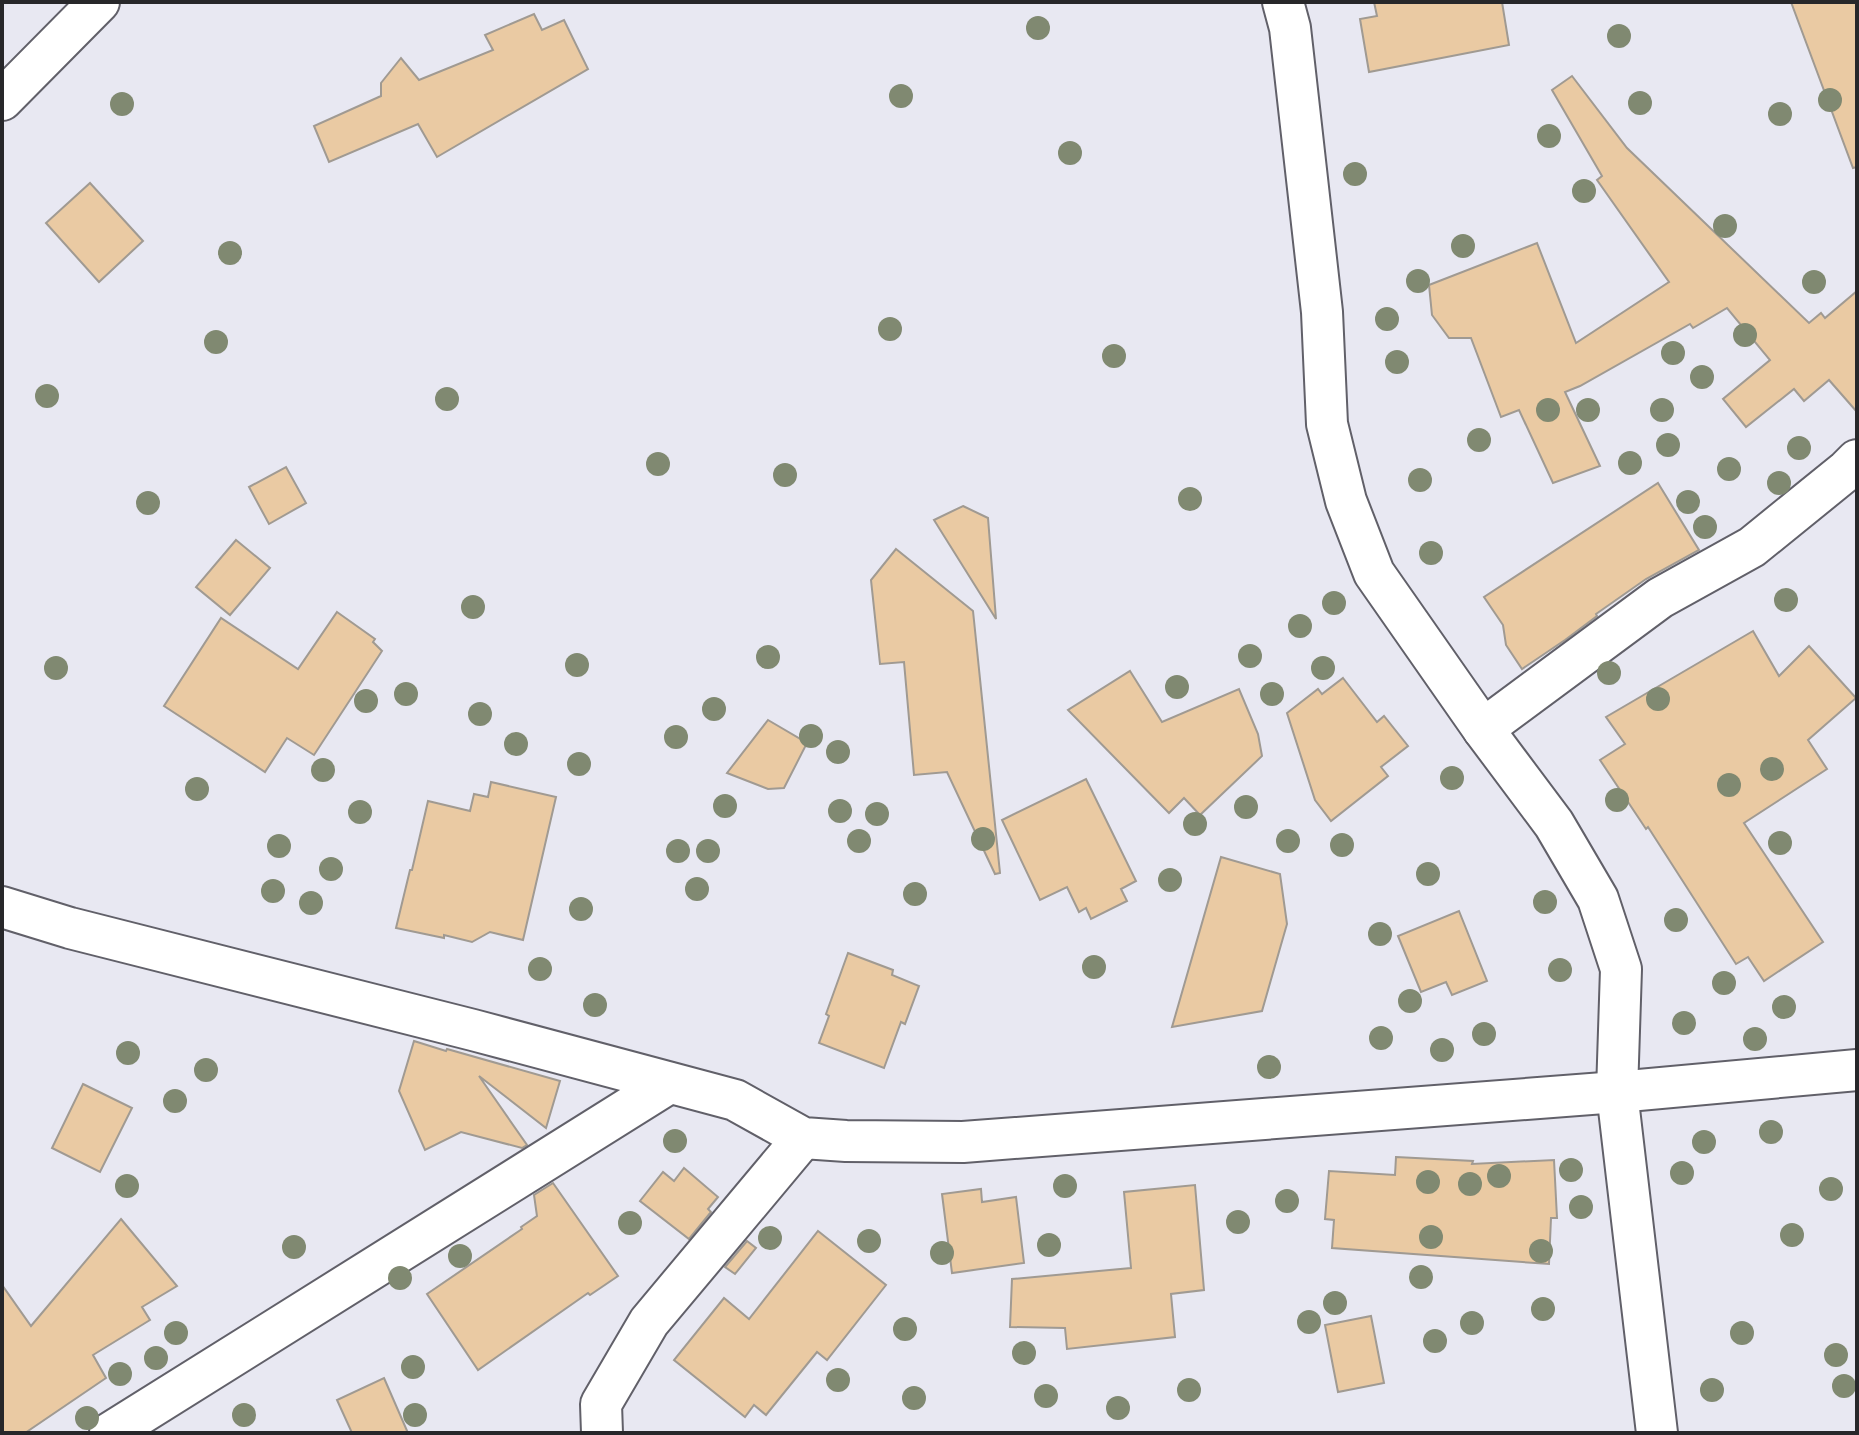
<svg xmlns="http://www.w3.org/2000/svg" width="1859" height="1435" font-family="'Space Grotesk',sans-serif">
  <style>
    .building { fill: #eacaa3; stroke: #a09a92; stroke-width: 2 }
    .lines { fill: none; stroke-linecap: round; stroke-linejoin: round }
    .minor-casing { stroke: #616069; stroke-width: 44 }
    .minor { stroke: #fff; stroke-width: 40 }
    .tree { fill: #808971 }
  </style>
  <rect width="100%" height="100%" fill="#e8e8f2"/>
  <!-- building -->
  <g class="building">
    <polygon points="1374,2 1502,2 1509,45 1369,72 1360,19 1377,16"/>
    <polygon points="1791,2 1857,2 1857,167 1853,168"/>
    <polygon points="534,14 542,30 564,20 588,69 437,157 418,124 329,162 314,126 381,96 381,83 401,58 419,80 493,50 485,35"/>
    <polygon points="1572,76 1627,148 1809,323 1821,313 1825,318 1857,291 1857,412 1829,380 1804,401 1794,389 1746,427 1723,399 1770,360 1727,308 1693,328 1690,324 1580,386 1565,392 1600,466 1553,483 1519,410 1501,417 1471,338 1449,338 1432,315 1429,285 1537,243 1576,343 1669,282 1597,180 1602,176 1552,90"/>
    <polygon points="90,183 143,241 99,282 46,223"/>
    <polygon points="286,467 306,503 269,524 249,487"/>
    <polygon points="1658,483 1699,550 1646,579 1596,614 1597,616 1565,640 1522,669 1506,645 1503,625 1484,597"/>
    <polygon points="963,506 988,518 996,619 934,520"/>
    <polygon points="236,540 270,568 230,615 196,587"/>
    <polygon points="896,549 973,611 1000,873 995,874 947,772 914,775 904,662 880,664 871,580"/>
    <polygon points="337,612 375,639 373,642 382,651 314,755 287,738 265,772 164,706 221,618 298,669"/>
    <polygon points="1753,631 1779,676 1809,646 1856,698 1808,740 1827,769 1744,823 1823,942 1764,981 1748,957 1736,964 1648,827 1646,829 1600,760 1625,744 1606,717"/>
    <polygon points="1130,671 1162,722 1239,689 1258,734 1262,756 1200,815 1184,798 1169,813 1068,710"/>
    <polygon points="1343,678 1377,722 1384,716 1408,746 1381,767 1388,776 1331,821 1315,800 1287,713 1318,689 1322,694"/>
    <polygon points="768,720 807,743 784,788 768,789 727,773"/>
    <polygon points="1086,779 1136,881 1121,889 1127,901 1091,919 1086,908 1079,912 1067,887 1040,900 1002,820"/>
    <polygon points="491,782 556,797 523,940 490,932 472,942 444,935 444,938 396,928 410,870 412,870 428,801 470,811 474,794 488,797"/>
    <polygon points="1221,857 1280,874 1287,924 1262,1011 1172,1027"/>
    <polygon points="1459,911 1487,981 1452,995 1446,982 1421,992 1398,936"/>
    <polygon points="848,953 893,970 892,975 919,986 905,1024 901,1022 884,1068 819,1043 829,1016 826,1014"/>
    <polygon points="414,1041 446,1051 447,1049 560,1081 546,1128 479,1076 527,1145 522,1148 461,1132 425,1150 399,1091"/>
    <polygon points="83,1084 132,1108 100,1172 52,1148"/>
    <polygon points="1396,1157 1473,1161 1472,1164 1554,1160 1557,1218 1551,1218 1549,1264 1332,1248 1334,1220 1325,1219 1329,1171 1395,1175"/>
    <polygon points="684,1168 718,1197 708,1209 711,1212 689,1239 640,1201 663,1172 674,1181"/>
    <polygon points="553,1183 618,1276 590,1295 588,1293 478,1370 427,1294 522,1229 521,1227 537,1216 534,1195"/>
    <polygon points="1195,1185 1204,1290 1171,1294 1175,1337 1067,1349 1065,1328 1010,1327 1012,1279 1131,1268 1124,1192"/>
    <polygon points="981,1189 982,1202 1016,1197 1024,1263 952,1273 942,1194"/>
    <polygon points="121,1219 177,1286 142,1307 150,1320 93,1355 106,1378 25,1433 2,1433 2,1285 31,1326"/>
    <polygon points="818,1231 886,1285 827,1360 817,1352 766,1415 754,1405 745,1417 674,1360 724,1298 749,1319"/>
    <polygon points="747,1241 756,1248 735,1274 725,1267"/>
    <polygon points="1371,1316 1384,1383 1338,1392 1325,1325"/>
    <polygon points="384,1378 408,1433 352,1433 337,1400"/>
  </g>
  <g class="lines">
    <defs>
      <g id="minor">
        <polyline points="1283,2 1290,28 1322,312 1327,424 1346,501 1374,573 1483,729 1554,824 1598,899 1621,969 1617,1092 1657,1433"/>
        <polyline points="2,100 99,2"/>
        <polyline points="1483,729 1660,598 1752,547 1847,470 1857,460"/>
        <polyline points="2,907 70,928 473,1030 735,1100 803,1138 846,1141 963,1142 1617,1092 1857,1070"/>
        <polyline points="110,1433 669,1083"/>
        <polyline points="602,1433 601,1404 649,1322 803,1138"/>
      </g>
    </defs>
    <!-- minor casing -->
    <use href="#minor" class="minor-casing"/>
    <!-- minor -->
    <use href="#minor" class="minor"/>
  </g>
  <!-- trees -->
  <g class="tree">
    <circle cx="1038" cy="28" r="12"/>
    <circle cx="1619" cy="36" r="12"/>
    <circle cx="901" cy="96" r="12"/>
    <circle cx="1830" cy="100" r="12"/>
    <circle cx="1640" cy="103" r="12"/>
    <circle cx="122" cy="104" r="12"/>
    <circle cx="1780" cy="114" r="12"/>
    <circle cx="1549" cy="136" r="12"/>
    <circle cx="1070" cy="153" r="12"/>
    <circle cx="1355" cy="174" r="12"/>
    <circle cx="1584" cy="191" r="12"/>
    <circle cx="1725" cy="226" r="12"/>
    <circle cx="1463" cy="246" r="12"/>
    <circle cx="230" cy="253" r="12"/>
    <circle cx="1418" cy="281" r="12"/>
    <circle cx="1814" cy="282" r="12"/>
    <circle cx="1387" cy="319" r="12"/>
    <circle cx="890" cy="329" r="12"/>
    <circle cx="1745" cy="335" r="12"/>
    <circle cx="216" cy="342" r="12"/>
    <circle cx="1673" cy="353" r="12"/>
    <circle cx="1114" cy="356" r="12"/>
    <circle cx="1397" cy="362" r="12"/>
    <circle cx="1702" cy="377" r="12"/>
    <circle cx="47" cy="396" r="12"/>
    <circle cx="447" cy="399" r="12"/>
    <circle cx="1548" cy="410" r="12"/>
    <circle cx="1588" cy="410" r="12"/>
    <circle cx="1662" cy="410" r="12"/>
    <circle cx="1479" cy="440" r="12"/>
    <circle cx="1668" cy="445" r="12"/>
    <circle cx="1799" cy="448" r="12"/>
    <circle cx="1630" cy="463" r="12"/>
    <circle cx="658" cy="464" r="12"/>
    <circle cx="1729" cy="469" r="12"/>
    <circle cx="785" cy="475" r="12"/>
    <circle cx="1420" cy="480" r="12"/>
    <circle cx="1779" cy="483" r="12"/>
    <circle cx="1190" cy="499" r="12"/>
    <circle cx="1688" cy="502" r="12"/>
    <circle cx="148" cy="503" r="12"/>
    <circle cx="1705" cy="527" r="12"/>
    <circle cx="1431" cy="553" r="12"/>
    <circle cx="1786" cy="600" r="12"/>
    <circle cx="1334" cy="603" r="12"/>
    <circle cx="473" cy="607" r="12"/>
    <circle cx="1300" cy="626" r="12"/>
    <circle cx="1250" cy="656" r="12"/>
    <circle cx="768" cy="657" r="12"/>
    <circle cx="577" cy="665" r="12"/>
    <circle cx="56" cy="668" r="12"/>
    <circle cx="1323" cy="668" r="12"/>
    <circle cx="1609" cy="673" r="12"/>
    <circle cx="1177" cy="687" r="12"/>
    <circle cx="406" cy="694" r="12"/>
    <circle cx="1272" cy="694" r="12"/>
    <circle cx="1658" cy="699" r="12"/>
    <circle cx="366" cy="701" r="12"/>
    <circle cx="714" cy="709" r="12"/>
    <circle cx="480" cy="714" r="12"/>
    <circle cx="811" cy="736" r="12"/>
    <circle cx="676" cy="737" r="12"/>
    <circle cx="516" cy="744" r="12"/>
    <circle cx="838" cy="752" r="12"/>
    <circle cx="579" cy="764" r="12"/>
    <circle cx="1772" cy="769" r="12"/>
    <circle cx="323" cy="770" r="12"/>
    <circle cx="1452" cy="778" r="12"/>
    <circle cx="1729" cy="785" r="12"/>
    <circle cx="197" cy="789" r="12"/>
    <circle cx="1617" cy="800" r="12"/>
    <circle cx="725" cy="806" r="12"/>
    <circle cx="1246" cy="807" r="12"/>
    <circle cx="840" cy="811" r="12"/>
    <circle cx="360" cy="812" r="12"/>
    <circle cx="877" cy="814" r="12"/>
    <circle cx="1195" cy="824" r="12"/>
    <circle cx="983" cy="839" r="12"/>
    <circle cx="859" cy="841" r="12"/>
    <circle cx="1288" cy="841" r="12"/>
    <circle cx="1780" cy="843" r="12"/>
    <circle cx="1342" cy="845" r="12"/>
    <circle cx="279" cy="846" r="12"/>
    <circle cx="678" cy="851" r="12"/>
    <circle cx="708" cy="851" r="12"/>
    <circle cx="331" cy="869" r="12"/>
    <circle cx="1428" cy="874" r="12"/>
    <circle cx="1170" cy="880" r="12"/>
    <circle cx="697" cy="889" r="12"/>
    <circle cx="273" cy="891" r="12"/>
    <circle cx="915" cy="894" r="12"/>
    <circle cx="1545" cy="902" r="12"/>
    <circle cx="311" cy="903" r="12"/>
    <circle cx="581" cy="909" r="12"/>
    <circle cx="1676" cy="920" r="12"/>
    <circle cx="1380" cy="934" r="12"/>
    <circle cx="1094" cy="967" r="12"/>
    <circle cx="540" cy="969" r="12"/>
    <circle cx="1560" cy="970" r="12"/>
    <circle cx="1724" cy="983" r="12"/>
    <circle cx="1410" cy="1001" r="12"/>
    <circle cx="595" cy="1005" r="12"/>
    <circle cx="1784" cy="1007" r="12"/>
    <circle cx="1684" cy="1023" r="12"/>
    <circle cx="1484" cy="1034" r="12"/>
    <circle cx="1381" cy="1038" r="12"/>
    <circle cx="1755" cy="1039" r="12"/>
    <circle cx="1442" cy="1050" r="12"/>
    <circle cx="128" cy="1053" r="12"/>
    <circle cx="1269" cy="1067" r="12"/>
    <circle cx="206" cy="1070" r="12"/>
    <circle cx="175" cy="1101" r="12"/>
    <circle cx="1771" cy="1132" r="12"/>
    <circle cx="675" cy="1141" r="12"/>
    <circle cx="1704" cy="1142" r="12"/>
    <circle cx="1571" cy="1170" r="12"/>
    <circle cx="1682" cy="1173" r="12"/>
    <circle cx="1499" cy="1176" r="12"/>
    <circle cx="1428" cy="1182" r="12"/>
    <circle cx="1470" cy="1184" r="12"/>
    <circle cx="127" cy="1186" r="12"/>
    <circle cx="1065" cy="1186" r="12"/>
    <circle cx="1831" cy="1189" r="12"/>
    <circle cx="1287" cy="1201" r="12"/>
    <circle cx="1581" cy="1207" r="12"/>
    <circle cx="1238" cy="1222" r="12"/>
    <circle cx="630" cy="1223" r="12"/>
    <circle cx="1792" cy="1235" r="12"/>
    <circle cx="1431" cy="1237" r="12"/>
    <circle cx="770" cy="1238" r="12"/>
    <circle cx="869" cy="1241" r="12"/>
    <circle cx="1049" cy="1245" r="12"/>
    <circle cx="294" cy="1247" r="12"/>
    <circle cx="1541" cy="1251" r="12"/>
    <circle cx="942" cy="1253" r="12"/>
    <circle cx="460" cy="1256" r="12"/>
    <circle cx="1421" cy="1277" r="12"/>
    <circle cx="400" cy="1278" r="12"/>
    <circle cx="1335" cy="1303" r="12"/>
    <circle cx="1543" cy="1309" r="12"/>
    <circle cx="1309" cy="1322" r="12"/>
    <circle cx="1472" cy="1323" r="12"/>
    <circle cx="905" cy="1329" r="12"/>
    <circle cx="176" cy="1333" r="12"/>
    <circle cx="1742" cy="1333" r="12"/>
    <circle cx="1435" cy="1341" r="12"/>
    <circle cx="1024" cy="1353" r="12"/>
    <circle cx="1836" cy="1355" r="12"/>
    <circle cx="156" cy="1358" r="12"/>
    <circle cx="413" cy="1367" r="12"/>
    <circle cx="120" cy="1374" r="12"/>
    <circle cx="838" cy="1380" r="12"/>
    <circle cx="1844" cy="1386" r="12"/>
    <circle cx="1189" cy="1390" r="12"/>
    <circle cx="1712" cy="1390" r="12"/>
    <circle cx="1046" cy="1396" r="12"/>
    <circle cx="914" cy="1398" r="12"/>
    <circle cx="1118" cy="1408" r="12"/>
    <circle cx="244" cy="1415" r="12"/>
    <circle cx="415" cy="1415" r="12"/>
    <circle cx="87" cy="1418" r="12"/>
  </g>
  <!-- border -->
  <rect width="1859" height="1435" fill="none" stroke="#27272a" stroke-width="8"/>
</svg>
